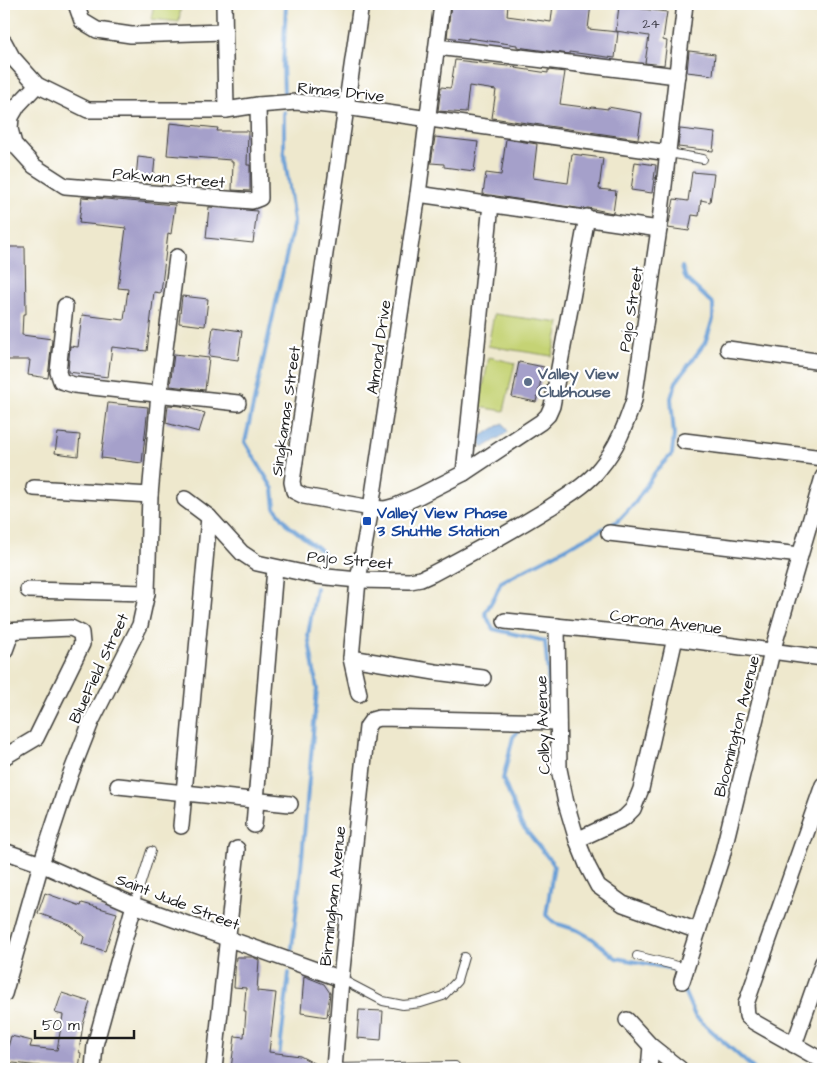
<svg xmlns="http://www.w3.org/2000/svg" width="827" height="1073" font-family="'Architects Daughter',sans-serif">
  <style>
    .green { fill: #c5d375; stroke: #707848 }
    .water { fill: #679ed5; stroke: #425d78 }
    .lines { fill: none; stroke-linecap: round; stroke-linejoin: round }
    .stream { stroke: #679ed5; stroke-width: 4 }
    .building { fill: #a5a0ca }
    .service-casing { stroke: #3c3b37; stroke-width: 10 }
    .minor-casing { stroke: #3c3b37; stroke-width: 18 }
    .service { stroke: #fff; stroke-width: 8 }
    .minor { stroke: #fff; stroke-width: 15 }
    .service-dot { fill: #5c6f8a; stroke: #fff; stroke-width: 2 }
    .transit-dot { fill: #1a4fb4; stroke: #fff; stroke-width: 2 }
    .labels { text-anchor: middle; stroke-width: 4.5; stroke-linejoin: round; paint-order: stroke }
    .number-label { font-size: 14px; fill: #3e3d48 }
    .street-label { font-size: 16px; fill: #1c1c1c; stroke: #fff }
    .service-label { font-size: 16px; font-weight: bold; fill: #4e5e75; stroke: #fff; text-anchor: start }
    .transit-label { font-size: 16px; font-weight: bold; fill: #164399; stroke: #fff; text-anchor: start }
  </style>
  <rect width="100%" height="100%" fill="#fff"/>
  <filter id="ink" filterUnits="userSpaceOnUse"><feTurbulence type="fractalNoise" baseFrequency=".02" numOctaves="2"/><feDisplacementMap in="SourceGraphic" scale="10" xChannelSelector="R" yChannelSelector="G"/><feConvolveMatrix kernelMatrix="1 2 1 2 8 2 1 2 1" color-interpolation-filters="sRGB"/></filter>
  <filter id="wash" filterUnits="userSpaceOnUse"><feTurbulence type="fractalNoise" baseFrequency=".0096" numOctaves="4" result="noise"/><feDisplacementMap in="SourceGraphic" scale="20" xChannelSelector="R" yChannelSelector="G"/><feGaussianBlur stdDeviation="1.12" result="paint"/><feColorMatrix in="noise" values="0 0 0 0 0 0 0 0 0 0 0 0 0 0 0 0 0 1.4 0 .05"/><feComposite in="paint" operator="in"/></filter>
  <g filter="url(#wash)">
    <rect width="100%" height="100%" fill="#eee8cd"/>
    <!-- green -->
    <g class="green">
      <polygon points="154,4 181,4 179,22 151,19"/>
      <polygon points="494,314 560,323 552,356 488,346"/>
      <polygon points="489,357 515,363 504,411 479,407"/>
    </g>
    <!-- water -->
    <polygon class="water" points="503,423 508,432 483,448 478,438"/>
    <g class="lines">
      <!-- stream -->
      <g class="stream">
        <polyline points="284,95 283,65 286,4"/>
        <polyline points="284,112 284,153 294,221 245,442 273,489 275,508 289,526 323,552 320,570"/>
        <polyline points="547,719 550,697 545,641 493,629 485,613 495,596 501,582 618,521 635,503 655,472 672,454 674,435 671,398 676,382 705,343 713,319 713,304 686,279 682,267"/>
        <polyline points="525,728 521,728 513,737 503,779 521,824 554,865 546,915 555,923 577,930 593,939 616,958 674,969 678,977"/>
        <polyline points="291,956 300,880 317,689 308,635 316,588"/>
        <polyline points="681,984 695,1016 754,1069"/>
        <polyline points="279,1058 289,973"/>
      </g>
    </g>
    <g id="blocks">
      <!-- building -->
      <g class="building">
        <polygon points="451,4 508,4 507,16 551,22 553,4 591,4 588,29 618,32 615,58 569,52 569,54 517,47 517,45 468,38 468,40 447,37"/>
        <polygon points="619,6 667,12 663,40 667,41 664,65 645,63 649,36 616,31"/>
        <polygon points="689,51 715,54 713,75 687,72"/>
        <polygon points="455,60 516,67 515,68 548,73 548,70 565,72 560,104 591,108 592,107 608,109 608,107 642,113 638,139 492,118 496,90 469,86 466,113 438,111 441,87 450,88 451,86"/>
        <polygon points="170,123 218,128 217,131 248,131 247,165 250,165 250,191 232,190 233,162 231,162 231,160 167,155"/>
        <polygon points="680,129 715,133 713,151 678,147"/>
        <polygon points="435,137 478,142 474,171 444,167 444,164 431,163"/>
        <polygon points="506,139 537,144 533,178 568,183 572,154 603,158 599,189 616,191 613,213 588,208 583,209 483,194 486,173 501,175"/>
        <polygon points="138,157 155,159 153,179 136,178"/>
        <polygon points="635,162 656,165 652,193 631,190"/>
        <polygon points="692,172 714,174 710,202 701,200 699,216 692,215 689,231 668,228 674,199 688,201"/>
        <polygon points="82,197 175,205 171,234 168,233 161,293 154,292 147,351 112,347 108,377 68,372 68,371 70,346 78,347 82,315 124,320 128,289 118,288 126,228 79,223"/>
        <polygon points="209,207 257,211 253,243 206,238"/>
        <polygon points="4,247 25,247 26,314 23,314 22,335 52,339 48,378 28,375 30,360 4,360"/>
        <polygon points="182,296 208,299 205,326 179,323"/>
        <polygon points="213,327 242,331 238,360 209,356"/>
        <polygon points="174,354 209,358 205,390 170,386"/>
        <polygon points="519,362 544,367 536,402 512,397"/>
        <polygon points="108,403 148,407 142,463 101,458"/>
        <polygon points="168,405 181,406 205,413 199,432 166,423"/>
        <polygon points="58,433 80,435 78,456 55,453"/>
        <polygon points="45,893 81,906 82,903 117,913 105,951 82,944 84,937 70,925 38,913"/>
        <polygon points="236,957 253,957 259,960 257,991 276,993 269,1052 300,1056 325,1069 231,1069 235,1036 244,1037 246,1011 244,1011 246,988 234,987"/>
        <polygon points="304,976 324,984 330,993 327,1017 301,1013"/>
        <polygon points="62,993 90,1002 83,1024 79,1052 81,1053 79,1069 66,1069 4,1062 11,1036 32,1041 30,1047 57,1050 63,1015 55,1013"/>
        <polygon points="359,1010 383,1011 381,1040 357,1038"/>
      </g>
    </g>
  </g>
  <g filter="url(#ink)">
    <use href="#blocks" fill-opacity="0" stroke="#3c3b37" stroke-width="1"/>
    <g class="lines">
      <defs>
        <g id="service">
          <polyline points="669,153 703,159"/>
          <polyline points="134,905 151,851"/>
          <polyline points="637,956 686,968"/>
          <polyline points="341,979 383,1001 403,1005 421,1003 443,996 457,981 464,957"/>
          <polyline points="334,1068 455,1066"/>
        </g>
        <g id="minor">
          <polyline points="76,4 82,21 97,30 131,35 224,32"/>
          <polyline points="224,4 226,110"/>
          <polyline points="361,4 292,482 294,491 304,496 371,508 385,509 396,506 419,496 464,473 541,422 548,415 552,406 587,217"/>
          <polyline points="4,42 12,57 37,85 88,110 226,110 258,105 296,102 345,107 669,153"/>
          <polyline points="437,47 677,76"/>
          <polyline points="37,85 18,105 11,117 10,129 14,144 34,166 65,186 252,201 260,198 258,105"/>
          <polyline points="418,194 659,229"/>
          <polyline points="65,306 58,372 61,381 74,385 238,403"/>
          <polyline points="728,349 823,362"/>
          <polyline points="684,441 823,458"/>
          <polyline points="464,473 491,204"/>
          <polyline points="34,488 150,495"/>
          <path d="M185,499L209,517L242,553L257,563L317,576L358,580L410,581L421,579L432,574C472,553 511,532 549,508C567,496 587,485 600,468C617,448 626,424 634,400L659,229L685,4"/>
          <polyline points="609,533 800,555"/>
          <polyline points="28,590 147,593"/>
          <polyline points="505,621 675,638 823,658"/>
          <polyline points="557,626 559,769 566,803 577,840 588,867 598,886 623,904 698,931"/>
          <polyline points="4,631 71,628 81,633 82,644 36,738 4,757"/>
          <polyline points="4,653 12,631"/>
          <polyline points="351,658 435,672 483,678"/>
          <polyline points="359,694 351,658 358,580 371,508 418,194 442,4"/>
          <polyline points="823,785 746,1004 747,1016 754,1022 823,1061"/>
          <polyline points="118,786 290,804"/>
          <polyline points="254,825 275,568"/>
          <polyline points="181,826 209,517"/>
          <polyline points="577,840 624,818 633,809 641,789 675,638"/>
          <polyline points="4,851 41,864 134,905 341,979"/>
          <polyline points="682,981 722,856 772,652 823,477"/>
          <polyline points="4,994 41,864 71,773 91,722 140,625 147,593 150,495 159,394 177,257"/>
          <polyline points="627,1020 651,1046 680,1069"/>
          <polyline points="794,1045 823,962"/>
          <polyline points="93,1069 95,1045 134,905"/>
          <polyline points="214,1069 237,849"/>
          <polyline points="334,1069 341,979 367,727 372,720 379,718 558,722"/>
          <polyline points="649,1069 651,1046"/>
        </g>
      </defs>
      <!-- service casing -->
      <use href="#service" class="service-casing"/>
      <!-- minor casing -->
      <use href="#minor" class="minor-casing"/>
      <!-- service -->
      <use href="#service" class="service"/>
      <!-- minor -->
      <use href="#minor" class="minor"/>
    </g>
  </g>
  <!-- markers -->
  <circle class="service-dot" cx="528" cy="382" r="5"/>
  <rect class="transit-dot" x="362" y="516" width="10" height="10" rx="2.5"/>
  <g class="labels">
    <!-- number labels -->
    <g class="number-label">
      <text x="651" y="28">24</text>
    </g>
    <!-- street labels -->
    <g class="street-label">
      <text transform="translate(341 91) rotate(6)" y="6">Rimas Drive</text>
      <text transform="translate(169 177) rotate(5)" y="6">Pakwan Street</text>
      <text transform="translate(630 309) rotate(-81)" y="6">Pajo Street</text>
      <text transform="translate(378 347) rotate(-82)" y="6">Almond Drive</text>
      <text transform="translate(285 411) rotate(-82)" y="6">Singkamas Street</text>
      <text transform="translate(350 559) rotate(5)" y="6">Pajo Street</text>
      <text transform="translate(666 621) rotate(7)" y="6">Corona Avenue</text>
      <text transform="translate(98 668) rotate(-65)" y="6">BlueField Street</text>
      <text transform="translate(542 725) rotate(-92)" y="6">Colby Avenue</text>
      <text transform="translate(736 726) rotate(-76)" y="6">Bloomington Avenue</text>
      <text transform="translate(332 896) rotate(-84)" y="6">Birmingham Avenue</text>
      <text transform="translate(178 901) rotate(21)" y="6">Saint Jude Street</text>
    </g>
    <!-- service labels -->
    <g class="service-label">
      <text x="538" y="379">Valley View<tspan x="538" dy="18">Clubhouse</tspan></text>
    </g>
    <!-- transit labels -->
    <g class="transit-label">
      <text x="377" y="518">Valley View Phase<tspan x="377" dy="18">3 Shuttle Station</tspan></text>
    </g>
  </g>
  <!-- margin -->
  <rect width="827" height="1073" fill="none" stroke="#fff" stroke-width="20"/>
  <!-- scale -->
  <path d="M35 1030v8h99v-8" fill="none" stroke="#1c1c1c" stroke-width="2.5"/>
  <text x="42" y="1030" font-size="15" fill="#1c1c1c" stroke="#ffffff" stroke-width="4" paint-order="stroke">50 m</text>
</svg>
